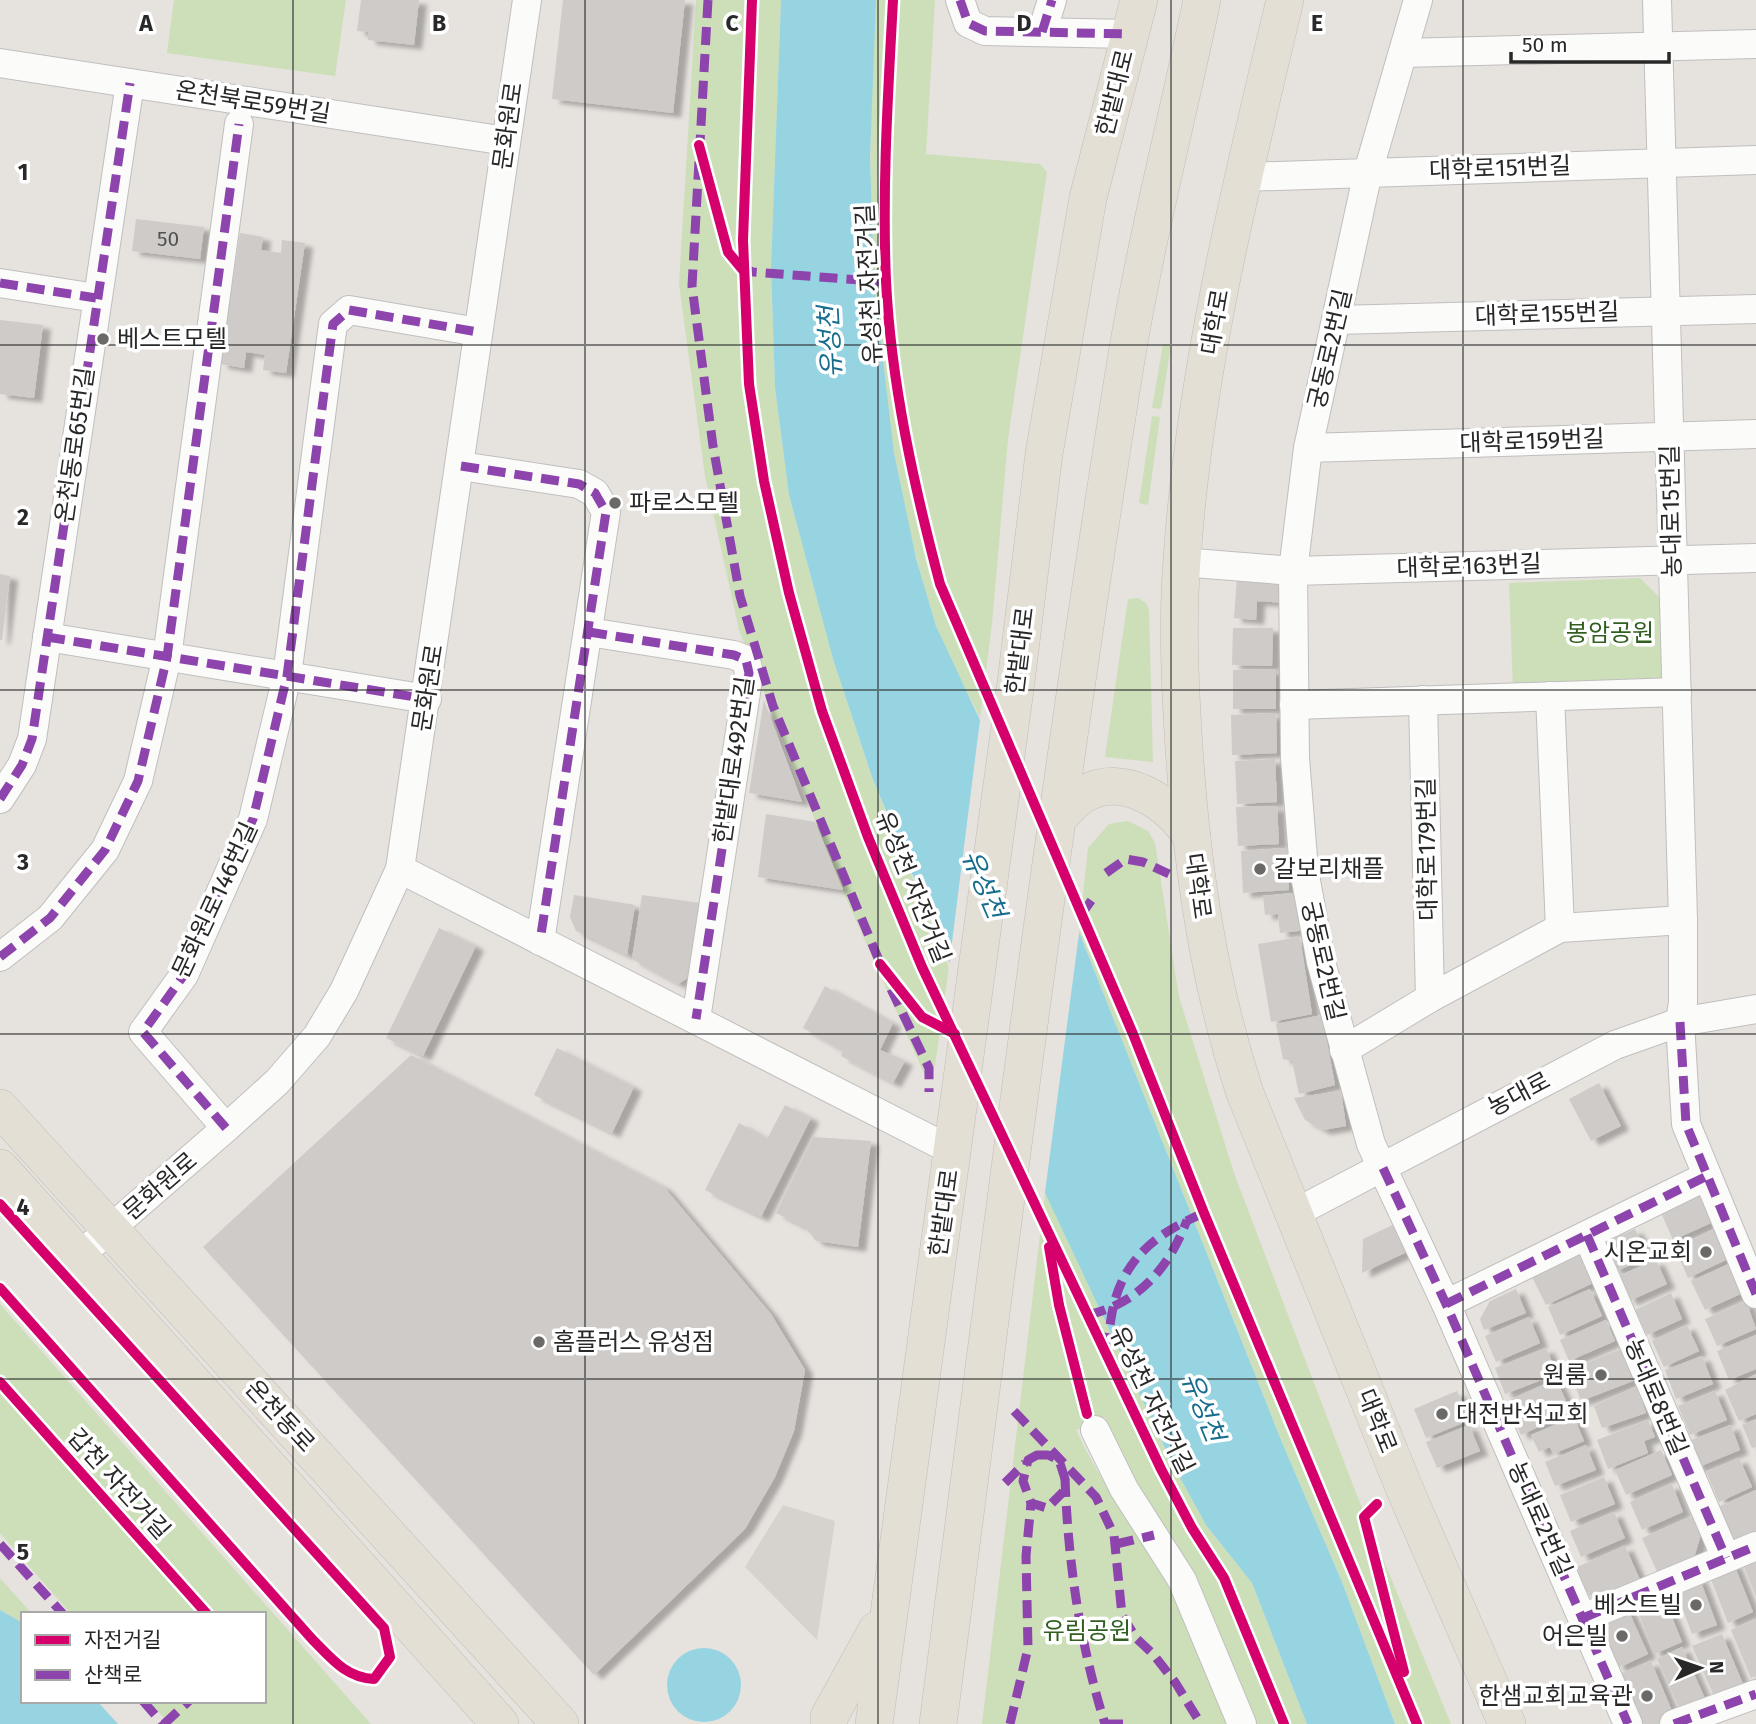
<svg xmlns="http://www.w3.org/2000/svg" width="1756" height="1724" font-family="'Fira Sans','Noto Sans KR',sans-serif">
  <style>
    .green { fill: #ccdfb9 }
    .plaza { fill: #d6d2ce }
    .water { fill: #97d4e2 }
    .pier { fill: #e6e2de }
    .building { fill: #cecbc8; filter: url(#shadow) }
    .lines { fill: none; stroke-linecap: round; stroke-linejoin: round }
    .minor-casing { stroke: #c0bfbf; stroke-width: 30 }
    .major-casing { stroke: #bfbdbc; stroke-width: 38 }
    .minor { stroke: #fbfbfa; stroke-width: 28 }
    .major { stroke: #e4dfd4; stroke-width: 37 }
    .quiet { stroke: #8e44ad; stroke-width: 9; stroke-dasharray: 18 9; stroke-linecap: butt }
    .cycleway-casing { stroke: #fff; stroke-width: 15 }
    .cycleway { stroke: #d6006c; stroke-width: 10 }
    .grid { fill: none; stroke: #282828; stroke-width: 2; stroke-opacity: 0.55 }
    .poi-dot { fill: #6a6968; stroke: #fff; stroke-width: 2.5 }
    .labels { text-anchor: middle; stroke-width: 7; stroke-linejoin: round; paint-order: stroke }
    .number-label { font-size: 21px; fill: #525251 }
    .street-label { font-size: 24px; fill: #282828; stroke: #fff }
    .poi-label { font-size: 24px; fill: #282828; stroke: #fff; text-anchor: start }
    .park-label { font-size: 24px; fill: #305f1f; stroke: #fff }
    .water-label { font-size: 26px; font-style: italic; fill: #176d8d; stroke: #fff }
    .grid-label { font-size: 23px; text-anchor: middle; font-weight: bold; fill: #282828; stroke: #fff; stroke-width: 7; stroke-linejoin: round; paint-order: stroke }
  </style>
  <defs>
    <filter id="shadow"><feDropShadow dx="8" dy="4.5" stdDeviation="2" flood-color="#0004"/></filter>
  </defs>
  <rect width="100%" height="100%" fill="#e6e2de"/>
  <!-- green -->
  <g class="green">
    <polygon points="174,0 346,0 335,76 167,53"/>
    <polygon points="696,0 781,0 771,267 775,388 789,495 833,659 872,777 949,968 935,1065 927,1080 846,898 739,630 705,476 679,284"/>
    <path d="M876,0H935L926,154L1040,164L1047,172L1008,439L992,624L980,718C966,687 945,655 935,622C871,423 862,207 876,0Z"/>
    <polygon points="1163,344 1171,345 1161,409 1152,408"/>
    <polygon points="1152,416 1160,417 1148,505 1139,503"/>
    <polygon points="1640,578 1666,604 1669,676 1659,685 1513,691 1509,583"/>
    <polygon points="1138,598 1146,603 1149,610 1153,762 1105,757 1128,599"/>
    <polygon points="1128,821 1148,831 1155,843 1179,997 1235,1176 1356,1493 1451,1724 1395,1724 1342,1582 1283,1445 1079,932 1088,848 1109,824"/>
    <path d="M1045,1193L1172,1463L1206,1525L1252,1583L1307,1724H1256L1197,1582L1130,1473L1105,1417L1076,1430C1102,1486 1139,1532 1168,1586C1191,1630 1208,1679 1227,1724H982Z"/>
    <polygon points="0,1304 371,1724 169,1724 149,1701 264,1701 264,1614 71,1614 0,1533"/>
    <polygon points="0,1578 32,1614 23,1614 23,1623 0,1610"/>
  </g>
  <!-- plaza -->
  <polygon class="plaza" points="783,1505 835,1521 817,1640 745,1567"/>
  <!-- water -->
  <g class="water">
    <polygon points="781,0 876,0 870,157 874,284 894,453 916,558 936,626 1079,932 1283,1445 1342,1582 1395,1724 1307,1724 1252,1583 1206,1525 1172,1463 1045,1193 872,777 833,659 789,495 775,388 771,267"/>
    <polygon points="0,1610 23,1623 23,1701 97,1701 118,1724 0,1724"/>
    <circle cx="704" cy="1685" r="37"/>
  </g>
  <!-- pier -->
  <polygon class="pier" points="981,712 1080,926 1044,1200 948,974"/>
  <!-- building -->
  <g class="building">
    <polygon points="361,0 419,0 414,45 368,40 368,32 357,31"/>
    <polygon points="563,0 685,0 673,113 552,99"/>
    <polygon points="136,219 204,227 200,259 132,251"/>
    <polygon points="240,233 263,237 261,250 281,253 282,240 305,243 286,373 263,370 265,355 246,352 244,368 220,364"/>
    <polygon points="0,320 43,325 34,398 0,394"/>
    <polygon points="0,574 10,576 2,640 0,640"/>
    <polygon points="1237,578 1279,581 1286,603 1257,601 1256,620 1234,618"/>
    <polygon points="1233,628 1273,628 1272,666 1232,665"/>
    <polygon points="1276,669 1276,709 1233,709 1233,670"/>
    <polygon points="764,700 802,802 749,793"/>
    <polygon points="1276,713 1277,753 1232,755 1231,715"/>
    <polygon points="1275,759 1277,802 1237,804 1235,761"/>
    <polygon points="1277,806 1279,844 1238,846 1236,807"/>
    <polygon points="766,814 815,822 843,890 758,877"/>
    <polygon points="1287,848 1289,890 1243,893 1241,851"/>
    <polygon points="1303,892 1307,930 1280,933 1278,914 1265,915 1263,896"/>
    <polygon points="574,895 635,905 627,955 576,931 570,917"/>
    <polygon points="642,895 700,903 689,977 678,984 632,959"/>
    <polygon points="439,928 476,946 423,1056 386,1038"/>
    <polygon points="1300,937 1312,1014 1271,1022 1258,944"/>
    <polygon points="825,986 893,1023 880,1050 905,1061 893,1083 841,1056 843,1051 803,1028"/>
    <polygon points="1322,1015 1335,1085 1299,1094 1292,1061 1283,1059 1276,1024"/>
    <polygon points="557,1048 634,1087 612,1133 534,1095"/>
    <polygon points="411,1055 664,1187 771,1314 805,1370 794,1431 775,1477 745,1529 594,1675 203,1247"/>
    <polygon points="1599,1083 1621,1126 1591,1141 1569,1099"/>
    <polygon points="1341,1091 1346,1126 1323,1130 1305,1120 1294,1098"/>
    <polygon points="785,1105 811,1118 761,1217 705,1190 739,1123 767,1139"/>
    <polygon points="813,1137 871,1141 858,1247 816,1241 806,1228 776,1213"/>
    <polygon points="1695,1192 1710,1196 1720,1219 1673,1240 1659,1208"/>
    <polygon points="1399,1222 1411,1250 1362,1273 1363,1239"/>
    <polygon points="1722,1225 1736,1255 1688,1278 1675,1248"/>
    <polygon points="1635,1229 1648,1257 1615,1272 1604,1250 1608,1241"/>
    <polygon points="1581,1253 1595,1282 1546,1305 1532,1277"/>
    <polygon points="1656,1260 1667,1284 1629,1301 1618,1276"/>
    <polygon points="1731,1263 1745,1292 1705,1310 1691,1281"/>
    <polygon points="1516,1289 1526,1313 1484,1330 1480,1319 1490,1301"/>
    <polygon points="1590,1289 1602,1316 1560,1335 1548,1307"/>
    <polygon points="1671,1293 1682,1319 1647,1335 1635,1310"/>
    <polygon points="1746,1301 1756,1329 1717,1346 1705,1319"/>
    <polygon points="1529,1317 1540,1343 1496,1362 1485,1336"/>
    <polygon points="1606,1320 1615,1341 1569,1361 1560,1340"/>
    <polygon points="1687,1325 1699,1351 1664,1367 1652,1341"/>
    <polygon points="1756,1335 1756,1369 1729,1380 1717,1351"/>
    <polygon points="1546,1348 1557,1374 1505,1394 1495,1368"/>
    <polygon points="1621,1349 1633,1381 1581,1401 1569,1370"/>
    <polygon points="1702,1356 1713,1384 1676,1399 1665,1370"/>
    <polygon points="1756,1374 1756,1414 1739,1421 1725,1390"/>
    <polygon points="1556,1379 1571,1412 1521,1435 1506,1402"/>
    <polygon points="1637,1386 1646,1413 1602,1428 1594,1406"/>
    <polygon points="1457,1391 1470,1420 1426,1438 1414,1409"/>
    <polygon points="1715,1391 1727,1420 1690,1435 1678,1406"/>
    <polygon points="1574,1417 1584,1441 1553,1454 1550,1447 1539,1452 1531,1435"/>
    <polygon points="1756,1419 1756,1447 1752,1448 1742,1425"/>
    <polygon points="1648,1420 1655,1437 1644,1441 1648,1453 1608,1469 1597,1440"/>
    <polygon points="1469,1425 1480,1451 1437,1468 1426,1442"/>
    <polygon points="1731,1425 1740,1450 1696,1468 1686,1442"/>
    <polygon points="1586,1445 1596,1470 1555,1486 1545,1462"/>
    <polygon points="1661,1450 1672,1475 1626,1495 1615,1470"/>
    <polygon points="1739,1458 1752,1487 1719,1502 1706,1472"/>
    <polygon points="1604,1477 1615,1504 1571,1522 1560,1495"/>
    <polygon points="1672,1484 1683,1512 1642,1530 1630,1502"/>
    <polygon points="1756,1490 1756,1533 1737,1542 1722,1534 1711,1510"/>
    <polygon points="1614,1512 1625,1538 1581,1557 1570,1531"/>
    <polygon points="1693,1516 1701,1534 1694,1558 1658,1574 1642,1538"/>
    <polygon points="1625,1546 1640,1580 1601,1597 1581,1589 1577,1567"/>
    <polygon points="1756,1557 1756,1597 1742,1562"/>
    <polygon points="1733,1562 1753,1612 1728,1623 1708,1572"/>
    <polygon points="1699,1577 1717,1625 1692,1634 1674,1586"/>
    <polygon points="1663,1595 1682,1642 1654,1654 1636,1606"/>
    <polygon points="1626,1605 1648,1654 1618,1668 1596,1619"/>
    <polygon points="1756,1619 1756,1676 1751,1678 1731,1630"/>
    <polygon points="1722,1634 1743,1684 1714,1696 1692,1646"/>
    <polygon points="1682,1647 1706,1701 1681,1712 1657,1659"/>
    <polygon points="1651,1661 1675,1718 1661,1724 1644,1724 1638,1719 1619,1674"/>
  </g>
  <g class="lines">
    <defs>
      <g id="minor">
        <polyline points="960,0 968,23 985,31 1130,34"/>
        <polyline points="1418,0 1368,172 1308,448 1293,571 1295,758 1304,870 1321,962 1371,1144 1446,1304 1628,1724"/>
        <polyline points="1657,0 1683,920 1683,1002 1680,1022 1686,1124 1756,1294"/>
        <polyline points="1042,32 1052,0"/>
        <polyline points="1403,53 1756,44"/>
        <polyline points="0,63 506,141"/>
        <polyline points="1244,177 1756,160"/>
        <polyline points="0,283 96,298"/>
        <polyline points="1337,320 1756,309"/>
        <polyline points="1308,448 1756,434"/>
        <polyline points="461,466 579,484 595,493 606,512 540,941"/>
        <polyline points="1181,562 1293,571 1756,558"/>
        <polyline points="589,632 734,655 746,660 749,673 696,1019"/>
        <polyline points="47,637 427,699"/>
        <polyline points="1550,696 1560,928"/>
        <polyline points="1423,700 1430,998"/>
        <polyline points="1294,705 1677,692"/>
        <polyline points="0,799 22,765 32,739 130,83"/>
        <polyline points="400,869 953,1151"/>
        <polyline points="0,957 50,918 105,850 138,781 167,657 239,124"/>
        <polyline points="1344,1050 1430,998 1560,928 1683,920"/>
        <polyline points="226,1128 143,1032 184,975 253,819 287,676 333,324 349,310 478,332"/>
        <polyline points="1295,1213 1615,1045 1680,1022 1756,1009"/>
        <polyline points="1587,1235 1726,1558"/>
        <polyline points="79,1256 226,1128 277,1082 317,1036 344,991 400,869 527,0"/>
        <polyline points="1446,1304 1707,1176"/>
        <polyline points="1095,1430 1124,1489 1182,1580 1242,1724"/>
        <polyline points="1583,1618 1756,1546"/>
        <polyline points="1674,1724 1756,1694"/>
      </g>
      <g id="major">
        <path d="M1285,0C1241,184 1195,370 1182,559C1177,622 1180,686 1184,748C1192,866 1208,981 1245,1093L1405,1490L1507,1724"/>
        <path d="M1059,816C1067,809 1075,799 1084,794C1126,771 1170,804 1192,837"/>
        <polyline points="0,1108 560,1724"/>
        <polyline points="0,1168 500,1724"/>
        <polyline points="829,1724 829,1717 877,1630"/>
        <polyline points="874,1724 1016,682 1044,454 1088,198 1139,0"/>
        <path d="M938,1724C997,1269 1053,813 1126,360C1146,239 1177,120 1202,0"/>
      </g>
    </defs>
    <!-- minor casing -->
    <use href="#minor" class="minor-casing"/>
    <!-- major casing -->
    <use href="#major" class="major-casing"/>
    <!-- minor -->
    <use href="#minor" class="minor"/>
    <!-- major -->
    <use href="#major" class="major"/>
    <!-- quiet -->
    <g class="quiet">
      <polyline points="708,0 692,286 713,446 740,596 773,706 883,970"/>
      <polyline points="960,0 968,23 985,31 1130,34"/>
      <polyline points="1042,32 1052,0"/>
      <polyline points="740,266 753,272 886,282"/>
      <polyline points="0,283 96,298"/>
      <polyline points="461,466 579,484 595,493 606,512 540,941"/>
      <polyline points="589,632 734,655 746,660 749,673 696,1019"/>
      <polyline points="47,637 427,699"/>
      <polyline points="0,799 22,765 32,739 130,83"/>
      <polyline points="1106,873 1126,859 1143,862 1169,874"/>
      <polyline points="1081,915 1093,898"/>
      <polyline points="0,957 50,918 105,850 138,781 167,657 239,124"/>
      <polyline points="891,989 929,1068 929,1092"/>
      <polyline points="1680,1022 1686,1124 1756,1294"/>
      <polyline points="226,1128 143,1032 184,975 253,819 287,676 333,324 349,310 478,332"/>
      <polyline points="1383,1168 1446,1304 1628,1724"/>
      <polyline points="1587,1235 1726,1558"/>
      <polyline points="1446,1304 1707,1176"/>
      <path d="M1088,1315C1139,1303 1169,1268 1187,1220"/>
      <path d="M1105,1351C1109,1336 1110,1322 1113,1308C1124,1258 1158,1232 1204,1213"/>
      <polyline points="1014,1411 1096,1497 1114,1535 1122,1615 1136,1638 1153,1654 1175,1682 1201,1724"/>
      <polygon points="1037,1455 1048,1455 1059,1460 1065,1479 1063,1492 1047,1508 1031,1503 1023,1481 1028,1460"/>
      <path d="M1065,1479C1068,1563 1080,1644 1105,1724"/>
      <polyline points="1005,1483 1025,1463"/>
      <polyline points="0,1544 63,1614"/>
      <polyline points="1116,1544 1154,1535"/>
      <polyline points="1583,1618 1756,1546"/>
      <polyline points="143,1701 163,1724"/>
      <polyline points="164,1724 189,1701"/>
      <polyline points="1010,1724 1028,1648 1026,1556 1031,1503"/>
      <polyline points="1105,1724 1129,1724"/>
      <polyline points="1674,1724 1756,1694"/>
    </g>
    <defs>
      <g id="cycleway">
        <polyline points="752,0 743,240 749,384 764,481 789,593 822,711 868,837 922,967 1161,1469 1192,1528 1224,1578 1284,1724"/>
        <path d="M893,0C888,94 882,187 886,281C891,383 914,486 940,584L1133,1034L1204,1213L1417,1724"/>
        <polyline points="699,145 728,252 743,270"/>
        <polyline points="880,964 922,1017 955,1034"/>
        <path d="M0,1204L384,1628L390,1657L374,1679C346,1678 331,1658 312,1639L0,1288"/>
        <polyline points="1049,1247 1059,1305 1087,1414"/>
        <polyline points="0,1382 207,1614"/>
        <polyline points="1377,1504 1364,1517 1404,1672"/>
      </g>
    </defs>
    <!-- cycleway casing -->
    <use href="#cycleway" class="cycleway-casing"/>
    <!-- cycleway -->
    <use href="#cycleway" class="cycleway"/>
  </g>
  <!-- grid -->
  <path class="grid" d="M293,0V1724M585,0V1724M878,0V1724M1171,0V1724M1463,0V1724M0,345H1756M0,690H1756M0,1034H1756M0,1379H1756"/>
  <!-- markers -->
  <g class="poi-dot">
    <circle cx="103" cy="339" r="7"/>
    <circle cx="615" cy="503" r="7"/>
    <circle cx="1260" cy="869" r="7"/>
    <circle cx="1706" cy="1252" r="7"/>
    <circle cx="539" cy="1342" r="7"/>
    <circle cx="1601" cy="1375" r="7"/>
    <circle cx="1442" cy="1414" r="7"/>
    <circle cx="1696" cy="1605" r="7"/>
    <circle cx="1622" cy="1636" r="7"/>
    <circle cx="1647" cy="1696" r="7"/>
  </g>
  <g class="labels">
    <!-- number labels -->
    <g class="number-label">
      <text x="168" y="246">50</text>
    </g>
    <!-- street labels -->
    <g class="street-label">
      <text transform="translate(1115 93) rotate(-76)" y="8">한밭대로</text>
      <text transform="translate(253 102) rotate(9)" y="8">온천북로59번길</text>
      <text transform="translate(508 126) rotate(-82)" y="8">문화원로</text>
      <text transform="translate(1500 168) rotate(-2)" y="8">대학로151번길</text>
      <text transform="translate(869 284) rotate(-93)" y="8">유성천 자전거길</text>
      <text transform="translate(1547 314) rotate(-2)" y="8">대학로155번길</text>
      <text transform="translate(1215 322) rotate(-80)" y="8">대학로</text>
      <text transform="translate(1330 349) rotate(-77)" y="8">궁동로2번길</text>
      <text transform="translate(1532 441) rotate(-2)" y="8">대학로159번길</text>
      <text transform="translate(75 445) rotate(-82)" y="8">온천동로65번길</text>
      <text transform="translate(1671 511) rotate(-91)" y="8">농대로15번길</text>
      <text transform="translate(1469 566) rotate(-2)" y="8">대학로163번길</text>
      <text transform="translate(1020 651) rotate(-83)" y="8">한밭대로</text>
      <text transform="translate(428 688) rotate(-81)" y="8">문화원로</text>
      <text transform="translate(734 760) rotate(-82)" y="8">한밭대로492번길</text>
      <text transform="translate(1427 849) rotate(-91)" y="8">대학로179번길</text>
      <text transform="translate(1198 886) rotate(82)" y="8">대학로</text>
      <text transform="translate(913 887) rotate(68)" y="8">유성천 자전거길</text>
      <text transform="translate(215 900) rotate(-65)" y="8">문화원로146번길</text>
      <text transform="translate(1323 961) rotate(77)" y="8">궁동로2번길</text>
      <text transform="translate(1519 1094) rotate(-28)" y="8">농대로</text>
      <text transform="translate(160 1186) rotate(-41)" y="8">문화원로</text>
      <text transform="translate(944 1213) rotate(-82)" y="8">한밭대로</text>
      <text transform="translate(1656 1397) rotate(67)" y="8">농대로8번길</text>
      <text transform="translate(1152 1400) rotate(64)" y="8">유성천 자전거길</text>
      <text transform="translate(280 1416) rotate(47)" y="8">온천동로</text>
      <text transform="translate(1377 1421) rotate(68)" y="8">대학로</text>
      <text transform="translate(119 1484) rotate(48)" y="8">갑천 자전거길</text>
      <text transform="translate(1540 1519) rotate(66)" y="8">농대로2번길</text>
    </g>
    <!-- poi labels -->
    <g class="poi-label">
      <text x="117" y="347">베스트모텔</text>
      <text x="629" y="511">파로스모텔</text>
      <text x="1274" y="877">갈보리채플</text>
      <text x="1692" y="1260" text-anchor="end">시온교회</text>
      <text x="553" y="1350">홈플러스 유성점</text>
      <text x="1587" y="1383" text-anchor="end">원룸</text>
      <text x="1456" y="1422">대전반석교회</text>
      <text x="1682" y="1613" text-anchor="end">베스트빌</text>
      <text x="1608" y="1644" text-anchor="end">어은빌</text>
      <text x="1633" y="1704" text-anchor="end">한샘교회교육관</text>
    </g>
    <!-- park labels -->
    <g class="park-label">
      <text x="1610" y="641">봉암공원</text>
      <text x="1087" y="1639">유림공원</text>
    </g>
    <!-- water labels -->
    <g class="water-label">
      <text transform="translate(830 342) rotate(-93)" y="9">유성천</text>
      <text transform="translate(984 884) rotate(67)" y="9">유성천</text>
      <text transform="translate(1203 1407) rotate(68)" y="9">유성천</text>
    </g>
  </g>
  <g class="grid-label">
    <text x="146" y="31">A</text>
    <text x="439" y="31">B</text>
    <text x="732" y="31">C</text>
    <text x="1024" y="31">D</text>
    <text x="1317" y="31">E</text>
    <text x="23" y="180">1</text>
    <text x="23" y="525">2</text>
    <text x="23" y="870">3</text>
    <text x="23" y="1215">4</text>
    <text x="23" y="1560">5</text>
  </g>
  <!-- legend -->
  <rect x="21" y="1612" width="245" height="91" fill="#ffffff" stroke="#a9a9a9" stroke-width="2"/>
  <rect x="35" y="1635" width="35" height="10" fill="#d6006c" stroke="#a9a9a9" stroke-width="2"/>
  <text x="84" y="1647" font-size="21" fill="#282828">자전거길</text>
  <rect x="35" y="1670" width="35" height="10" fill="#8e44ad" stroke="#a9a9a9" stroke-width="2"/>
  <text x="84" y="1682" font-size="21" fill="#282828">산책로</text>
  <!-- north arrow -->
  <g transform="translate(1700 1668) rotate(88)" stroke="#ffffff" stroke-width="5" paint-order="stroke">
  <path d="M0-5L12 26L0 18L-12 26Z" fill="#282828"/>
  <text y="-10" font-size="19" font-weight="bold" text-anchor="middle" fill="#282828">N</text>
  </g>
  <!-- scale -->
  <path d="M1511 52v10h158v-10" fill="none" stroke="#282828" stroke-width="3.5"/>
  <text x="1522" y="52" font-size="21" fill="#282828" stroke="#ffffff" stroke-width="5" paint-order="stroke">50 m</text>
</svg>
